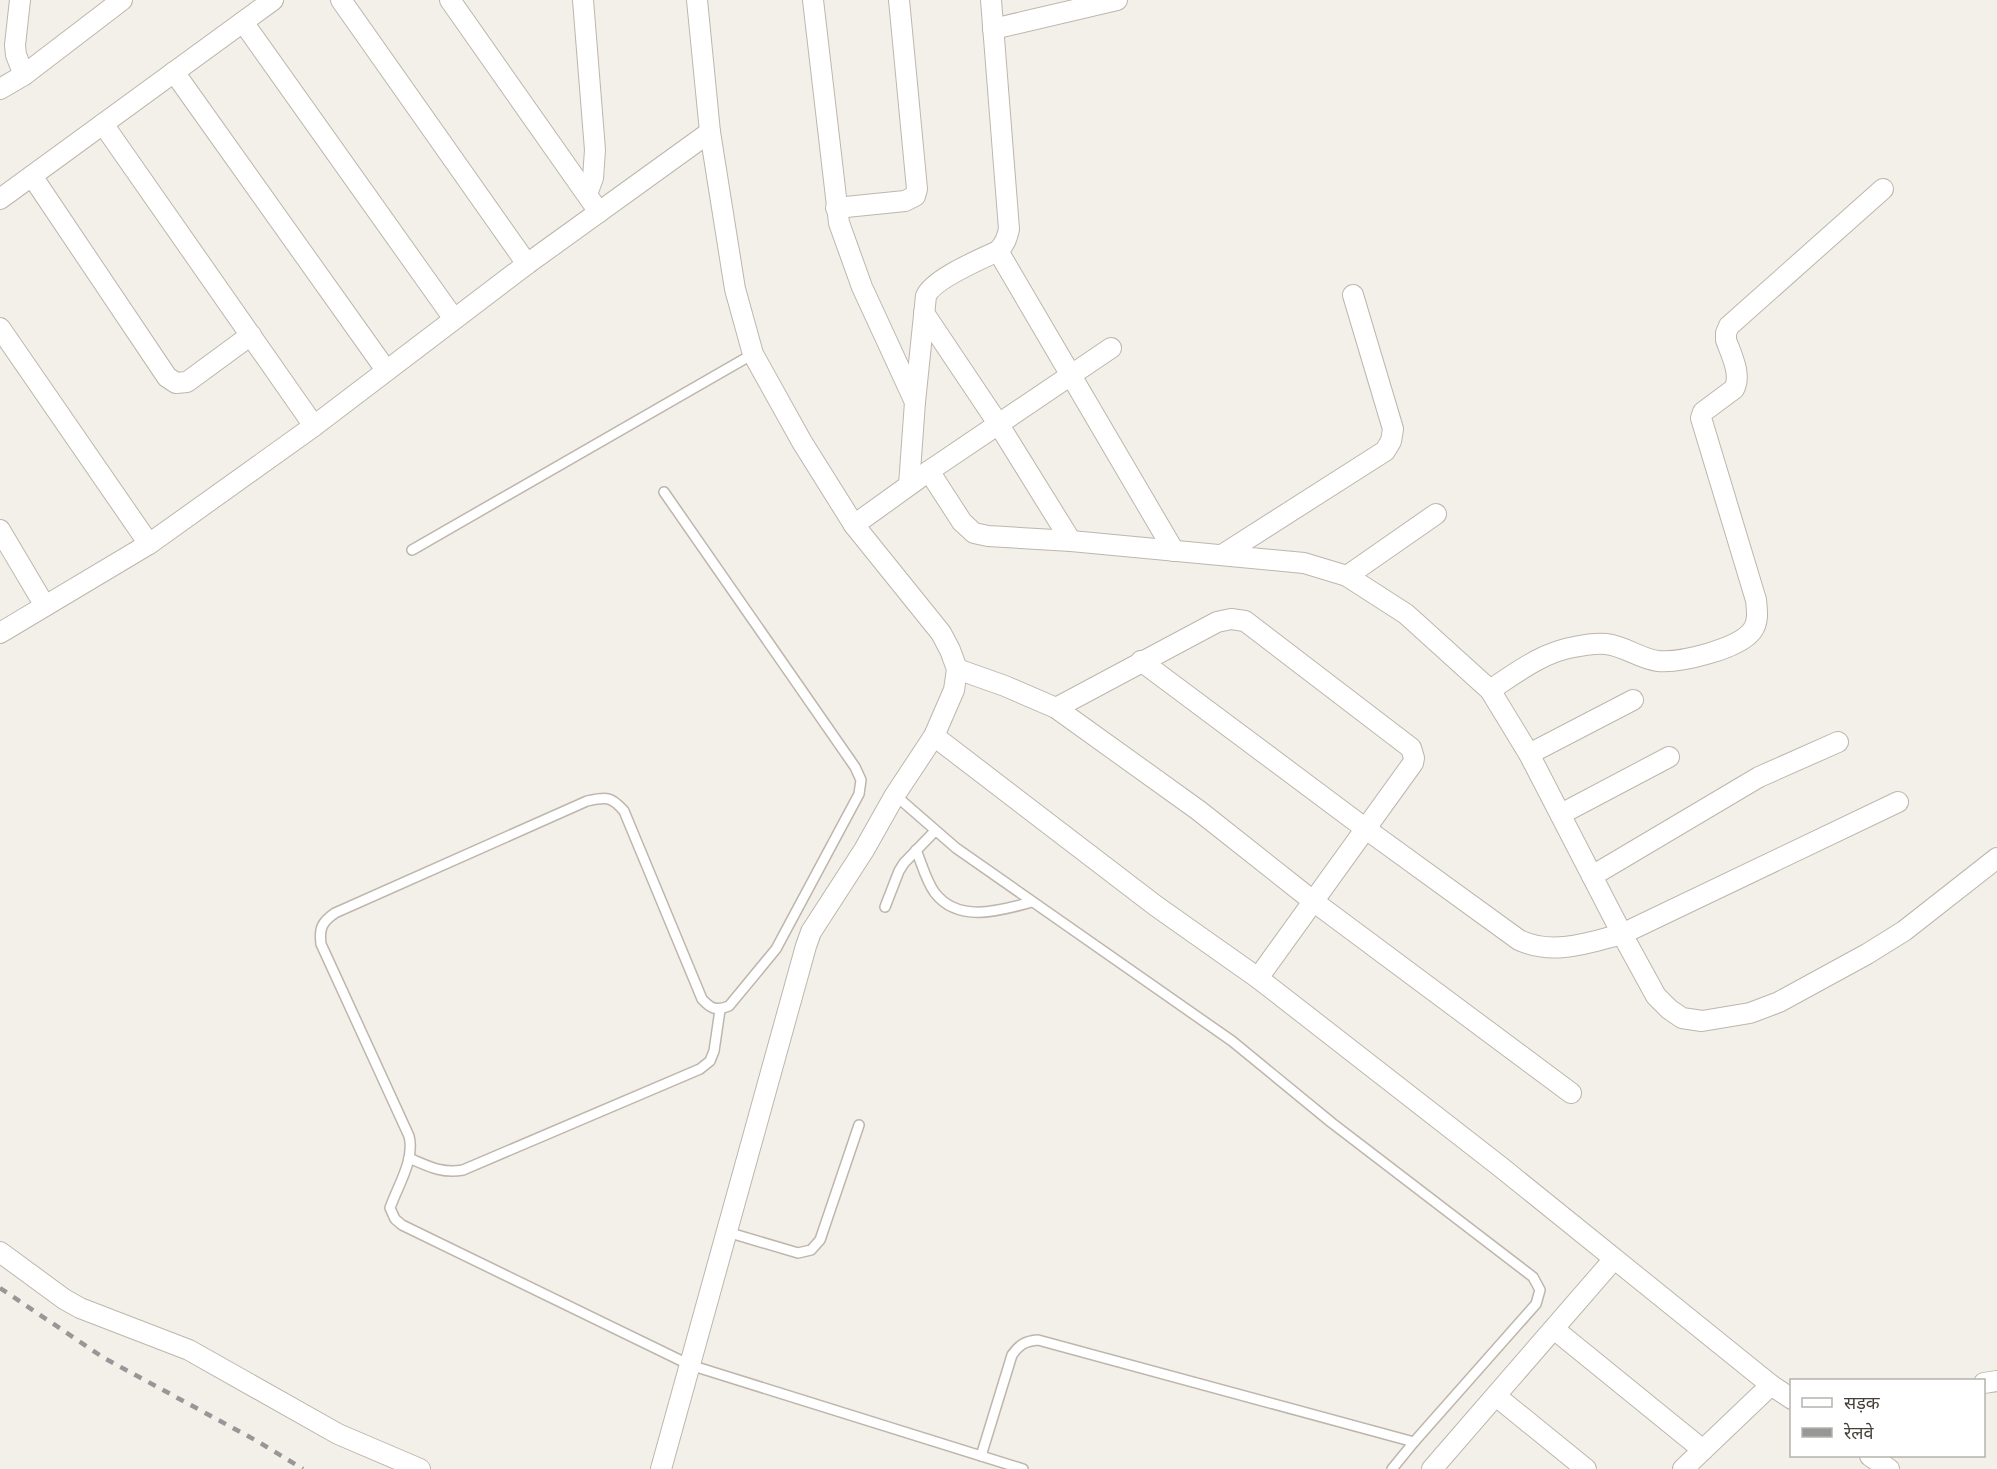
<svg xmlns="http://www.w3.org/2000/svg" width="1997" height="1469" font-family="Rubik,'Noto Sans Devanagari',sans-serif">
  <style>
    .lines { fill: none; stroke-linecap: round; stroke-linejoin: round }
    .lane-casing { stroke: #beb6ac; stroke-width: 12 }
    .street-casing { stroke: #beb6ac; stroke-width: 22 }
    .lane { stroke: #fff; stroke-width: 9 }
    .street { stroke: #fff; stroke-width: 20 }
    .rail { stroke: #979797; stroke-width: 4.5; stroke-dasharray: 8 8; stroke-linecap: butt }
  </style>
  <rect width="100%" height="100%" fill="#f3efe9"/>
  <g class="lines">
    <defs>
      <g id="lane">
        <path d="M664,492L855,767L861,780L859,794L776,949L729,1006C716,1011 711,1009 702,999L624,811C611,796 606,797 587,801L335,913C322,922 319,928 321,944L409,1136C415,1160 398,1185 390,1208L395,1219L402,1225L690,1365L1023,1469"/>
        <polyline points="412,550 753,354"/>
        <polyline points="895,795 956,848 1232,1041 1332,1123 1533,1277 1540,1290 1536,1304 1414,1442 1392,1469"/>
        <path d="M916,850C922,864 926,881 935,893C959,924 1002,910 1032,902"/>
        <polyline points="885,907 899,871 904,863 935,831"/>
        <path d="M409,1158C428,1166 442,1174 463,1170L700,1069L710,1061L714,1051L720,1010"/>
        <polyline points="727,1232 798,1253 811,1250 820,1240 859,1125"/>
        <path d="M981,1456L1012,1355C1019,1345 1025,1341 1038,1340L1414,1442"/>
      </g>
      <g id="street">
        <polyline points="20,0 15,45 16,55 24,75"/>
        <polyline points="341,0 527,264"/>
        <polyline points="450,0 599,212"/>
        <polyline points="583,0 595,150 593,178 587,194"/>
        <polyline points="813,0 839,223 862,287 915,402"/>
        <polyline points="243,22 454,319"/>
        <polyline points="993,29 1117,0"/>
        <polyline points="174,72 386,370"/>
        <polyline points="0,89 24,75 122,0"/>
        <polyline points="103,124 314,426"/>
        <polyline points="32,176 167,377 176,383 187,382 251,335"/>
        <polyline points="0,199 273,0"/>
        <polyline points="836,208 905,201 915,196 917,189 899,0"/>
        <polyline points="998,251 1174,551"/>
        <polyline points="924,313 999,425 1071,541"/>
        <polyline points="0,328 149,544"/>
        <polyline points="929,471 962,522 974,533 988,536 1071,541 1304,563 1347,576 1406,614 1490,690 1529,754 1622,934 1656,996 1669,1009 1682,1018 1702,1021 1750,1013 1779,1002 1867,954 1904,931 1997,858"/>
        <path d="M909,485L915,402L926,296C933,279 981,259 998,251C1005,244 1007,238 1009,229L991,0"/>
        <polyline points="854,525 929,471 1111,348"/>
        <polyline points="0,530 45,606"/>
        <polyline points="1222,555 1385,451 1391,441 1393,429 1353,295"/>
        <polyline points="1347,576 1436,514"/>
        <polyline points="0,633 149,544 314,426 527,264 710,132"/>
        <path d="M1141,661L1366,829L1519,940C1553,956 1588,943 1622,934L1898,802"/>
        <polyline points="957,669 1005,686 1056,708 1198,810 1313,901 1571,1093"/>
        <path d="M1490,690C1516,673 1543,652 1574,647C1584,645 1597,643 1606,644C1625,646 1640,659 1658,661C1681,663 1738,649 1752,631C1759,622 1757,610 1756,600L1701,418L1703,412L1734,389C1742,375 1731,354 1726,340V333L1729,326L1883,189"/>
        <polyline points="1056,708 1217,622 1231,619 1245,621 1411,748 1414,758 1413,763 1258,978"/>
        <polyline points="934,736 1156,906 1258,978 1502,1168 1771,1385 1792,1399"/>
        <polyline points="1529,754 1633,700"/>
        <polyline points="1561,814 1669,757"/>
        <polyline points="1592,876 1759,777 1838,742"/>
        <polyline points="0,1252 64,1299 80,1308 189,1350 338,1434 420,1469"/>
        <polyline points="1554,1329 1703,1450"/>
        <polyline points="1984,1383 1997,1381"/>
        <polyline points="1496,1396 1586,1469"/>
        <polyline points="1870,1456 1889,1469"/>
        <polyline points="661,1469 806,946 811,932 864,850 895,795 934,736 954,690 957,669 950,650 941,633 854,525 802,442 753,354 735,289 710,132 697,0"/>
        <polyline points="1432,1469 1614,1259"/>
        <polyline points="1683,1469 1771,1385"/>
      </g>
    </defs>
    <!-- lane casing -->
    <use href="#lane" class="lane-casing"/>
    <!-- street casing -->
    <use href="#street" class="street-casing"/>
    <!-- lane -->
    <use href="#lane" class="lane"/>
    <!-- street -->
    <use href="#street" class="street"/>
    <!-- rail -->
    <polyline class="rail" points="0,1288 104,1358 257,1441 303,1469"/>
  </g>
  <!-- legend -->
  <rect x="1790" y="1379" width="195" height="78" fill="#ffffff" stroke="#b5b3af" stroke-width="1.5"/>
  <rect x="1802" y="1398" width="30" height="9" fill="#ffffff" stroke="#b5b3af" stroke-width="1.5"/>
  <text x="1844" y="1409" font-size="18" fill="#464038">सड़क</text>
  <rect x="1802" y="1428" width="30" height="9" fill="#979797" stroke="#b5b3af" stroke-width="1.5"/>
  <text x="1844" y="1439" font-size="18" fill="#464038">रेलवे</text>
</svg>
